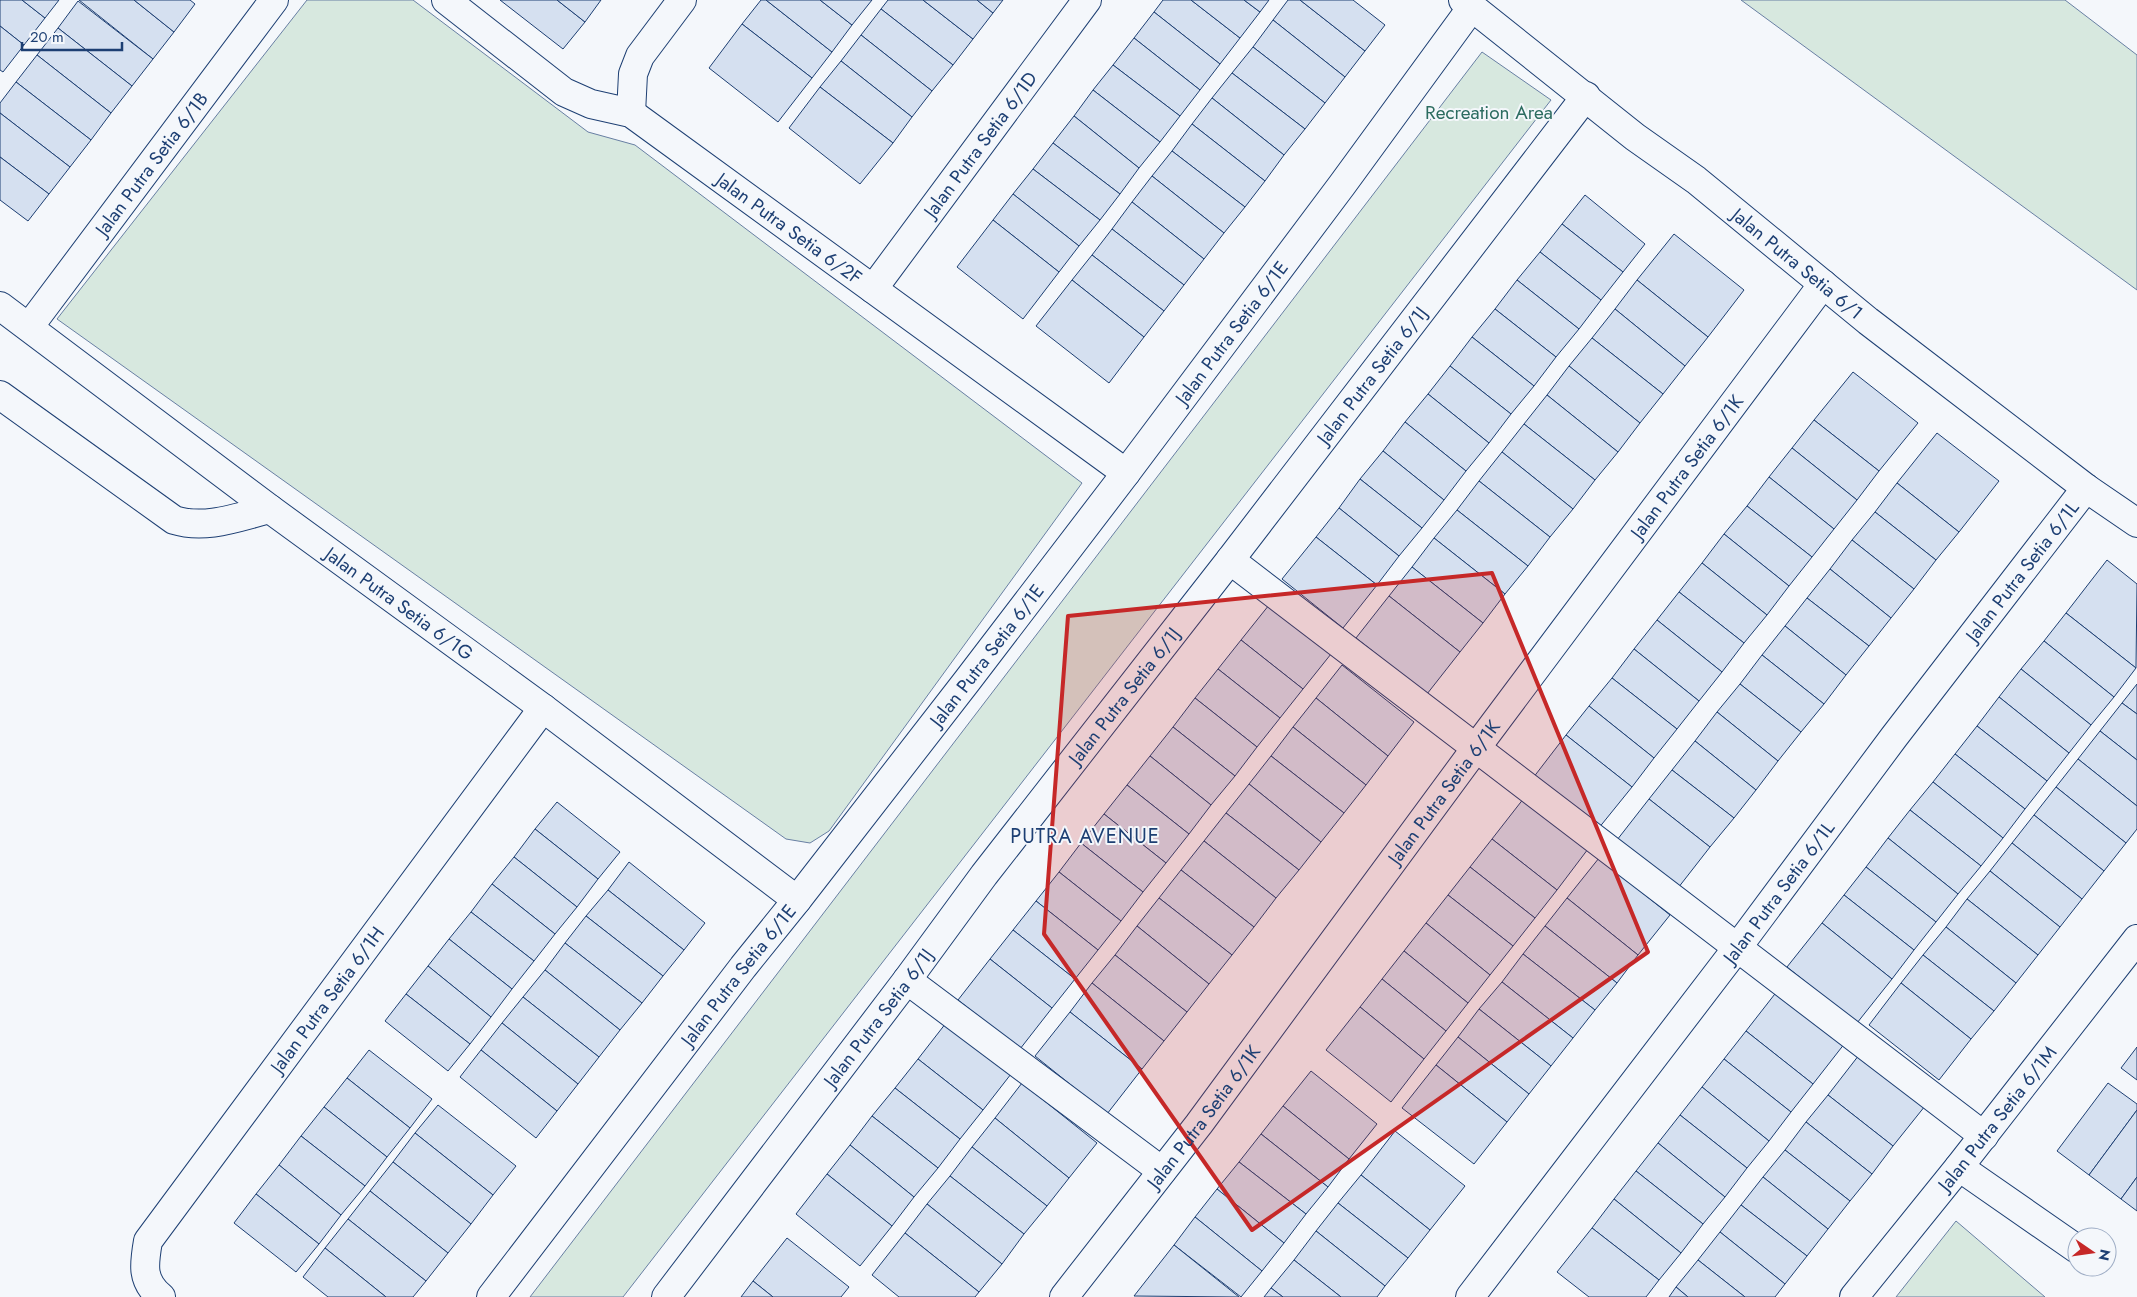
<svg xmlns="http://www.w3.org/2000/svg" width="2137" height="1297" font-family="Jost,sans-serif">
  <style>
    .green { fill: #d7e8df; stroke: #687fa3 }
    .building { fill: #d5e0f0; stroke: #1d3f73 }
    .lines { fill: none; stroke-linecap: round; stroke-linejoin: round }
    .minor-casing { stroke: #1d3f73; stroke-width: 30 }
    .minor { stroke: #f4f7fb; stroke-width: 28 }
    .marked { fill: #c62828; fill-opacity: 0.2; stroke: #c62828; stroke-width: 4; stroke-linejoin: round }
    .labels { text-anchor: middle; stroke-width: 4; stroke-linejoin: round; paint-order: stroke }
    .park-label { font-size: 19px; fill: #2c6c60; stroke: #f4f7fb }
    .street-label { font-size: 19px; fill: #1d3f73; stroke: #f4f7fb }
    .neighbourhood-label { font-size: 20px; letter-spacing: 1px; fill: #1d3f73; stroke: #f4f7fb }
  </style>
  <rect width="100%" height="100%" fill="#f4f7fb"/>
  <!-- green -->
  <g class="green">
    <polygon points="307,0 413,0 588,132 635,145 1082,483 829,831 810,843 786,839 57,319"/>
    <polygon points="1741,0 2065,0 2137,55 2137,290"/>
    <polygon points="1482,52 1551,100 623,1297 530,1297"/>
    <polygon points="1956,1221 2045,1297 1896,1297"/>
  </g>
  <!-- building -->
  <g class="building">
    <polygon points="0,0 22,0 45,18 24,45 0,26"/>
    <polygon points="22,0 59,0 45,18"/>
    <polygon points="79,0 134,0 174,32 153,59"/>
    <polygon points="134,0 190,0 195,4 174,32"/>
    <polygon points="500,0 557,0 585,22 563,49"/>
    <polygon points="557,0 601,0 585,22"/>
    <polygon points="761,0 766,0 832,52 812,78 742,24"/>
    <polygon points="766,0 820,0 852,25 832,52"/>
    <polygon points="820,0 872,0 852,25"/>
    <polygon points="888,0 923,0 973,39 953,65 881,9"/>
    <polygon points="923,0 977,0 993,13 973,39"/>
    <polygon points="977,0 1003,0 993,13"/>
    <polygon points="1163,0 1191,0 1240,38 1220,64 1154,12"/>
    <polygon points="1191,0 1244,0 1260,12 1240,38"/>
    <polygon points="1244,0 1269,0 1260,12"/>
    <polygon points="1288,0 1300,0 1365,51 1345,77 1273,20"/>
    <polygon points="1300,0 1353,0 1385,25 1365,51"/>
    <polygon points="78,1 153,59 132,86 58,28"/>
    <polygon points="881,9 953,65 932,91 861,35"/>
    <polygon points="1154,12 1220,64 1200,90 1134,38"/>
    <polygon points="1273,20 1345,77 1325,103 1253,47"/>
    <polygon points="742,24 812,78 778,122 709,68"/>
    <polygon points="0,26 24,45 3,72 0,70"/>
    <polygon points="58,28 132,86 111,113 37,55"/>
    <polygon points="861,35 932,91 912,117 841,61"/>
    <polygon points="1134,38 1200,90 1180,116 1113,65"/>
    <polygon points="1253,47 1325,103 1305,129 1232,73"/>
    <polygon points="37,55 111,113 91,140 16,82"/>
    <polygon points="841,61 912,117 893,143 820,87"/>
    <polygon points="1113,65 1180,116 1160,142 1093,90"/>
    <polygon points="1232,73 1305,129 1284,155 1212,98"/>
    <polygon points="16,82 91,140 70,167 0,113 0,103"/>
    <polygon points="820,87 893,143 860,184 789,128"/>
    <polygon points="1093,90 1160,142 1139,168 1074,116"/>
    <polygon points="1212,98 1284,155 1265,181 1192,124"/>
    <polygon points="0,113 70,167 49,194 0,157"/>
    <polygon points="1074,116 1139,168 1120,194 1053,143"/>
    <polygon points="1192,124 1265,181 1245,207 1172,151"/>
    <polygon points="1053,143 1120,194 1100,220 1033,169"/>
    <polygon points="1172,151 1245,207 1224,233 1152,176"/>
    <polygon points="0,157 49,194 28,221 0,200"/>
    <polygon points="1033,169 1100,220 1079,246 1013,194"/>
    <polygon points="1152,176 1224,233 1204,259 1132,202"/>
    <polygon points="1013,194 1079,246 1059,272 993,220"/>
    <polygon points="1585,195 1645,244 1623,272 1562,224"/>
    <polygon points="1132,202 1204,259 1184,285 1112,229"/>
    <polygon points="993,220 1059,272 1023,319 957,267"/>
    <polygon points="1562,224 1623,272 1601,300 1540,252"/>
    <polygon points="1112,229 1184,285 1164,311 1092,255"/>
    <polygon points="1674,234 1744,290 1708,337 1637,280"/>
    <polygon points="1540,252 1601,300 1579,329 1517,280"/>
    <polygon points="1092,255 1164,311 1144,337 1072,280"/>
    <polygon points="1072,280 1144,337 1109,383 1036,326"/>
    <polygon points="1517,280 1579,329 1556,357 1495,309"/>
    <polygon points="1637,280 1708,337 1685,366 1615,309"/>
    <polygon points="1495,309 1556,357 1534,386 1472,337"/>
    <polygon points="1615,309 1685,366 1663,394 1592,338"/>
    <polygon points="1472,337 1534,386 1511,414 1450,366"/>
    <polygon points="1592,338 1663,394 1640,423 1569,366"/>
    <polygon points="1450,366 1511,414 1489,443 1428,394"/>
    <polygon points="1569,366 1640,423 1618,452 1547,395"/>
    <polygon points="1853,372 1918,423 1879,471 1814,420"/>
    <polygon points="1428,394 1489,443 1466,471 1405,422"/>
    <polygon points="1547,395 1618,452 1595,480 1524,424"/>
    <polygon points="1814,420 1879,471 1857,500 1792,448"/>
    <polygon points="1405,422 1466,471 1444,500 1383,451"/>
    <polygon points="1524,424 1595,480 1573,509 1502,452"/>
    <polygon points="1937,433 1999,481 1959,532 1897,483"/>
    <polygon points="1792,448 1857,500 1834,529 1769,477"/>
    <polygon points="1383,451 1444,500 1422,528 1360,479"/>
    <polygon points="1502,452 1573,509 1550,537 1479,481"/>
    <polygon points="1769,477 1834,529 1812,557 1747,506"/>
    <polygon points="1360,479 1422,528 1399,556 1339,508"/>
    <polygon points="1479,481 1550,537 1528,566 1457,510"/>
    <polygon points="1897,483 1959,532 1936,560 1875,512"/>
    <polygon points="1747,506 1812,557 1789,586 1724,534"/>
    <polygon points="1339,508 1399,556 1377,585 1316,537"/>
    <polygon points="1457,510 1528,566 1505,594 1434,538"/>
    <polygon points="1875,512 1936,560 1914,589 1852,540"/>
    <polygon points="1724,534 1789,586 1767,615 1702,563"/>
    <polygon points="1316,537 1377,585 1343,628 1282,579"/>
    <polygon points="1434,538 1505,594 1483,623 1412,567"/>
    <polygon points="1852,540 1914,589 1891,618 1830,569"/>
    <polygon points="2107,560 2137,584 2136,668 2066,613"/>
    <polygon points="1702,563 1767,615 1744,643 1679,592"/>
    <polygon points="1412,567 1483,623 1460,652 1389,596"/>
    <polygon points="1830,569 1891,618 1869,646 1807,598"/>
    <polygon points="1679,592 1744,643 1722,672 1657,620"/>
    <polygon points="1389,596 1460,652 1427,694 1356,638"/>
    <polygon points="1807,598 1869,646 1846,675 1785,626"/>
    <polygon points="1269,605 1331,654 1303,689 1241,640"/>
    <polygon points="2066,613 2136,668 2114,697 2044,641"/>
    <polygon points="1657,620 1722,672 1699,701 1634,649"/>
    <polygon points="1785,626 1846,675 1824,704 1762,655"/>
    <polygon points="1241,640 1303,689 1280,718 1218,669"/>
    <polygon points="2044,641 2114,697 2091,725 2021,669"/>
    <polygon points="1634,649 1699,701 1677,729 1612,678"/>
    <polygon points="1762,655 1824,704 1801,732 1740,684"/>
    <polygon points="1342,665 1414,722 1388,756 1316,698"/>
    <polygon points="1218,669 1280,718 1257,747 1195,698"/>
    <polygon points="2021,669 2091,725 2069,753 1999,697"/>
    <polygon points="1612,678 1677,729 1654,758 1589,706"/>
    <polygon points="1740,684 1801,732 1778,761 1717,712"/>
    <polygon points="2137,684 2137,714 2122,703"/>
    <polygon points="1999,697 2069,753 2047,781 1977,726"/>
    <polygon points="1195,698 1257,747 1235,776 1173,727"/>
    <polygon points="1316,698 1388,756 1366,785 1293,727"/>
    <polygon points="2122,703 2137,714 2137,760 2100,731"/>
    <polygon points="1589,706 1654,758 1632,787 1566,735"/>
    <polygon points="1717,712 1778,761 1756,790 1695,741"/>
    <polygon points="1977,726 2047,781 2025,809 1955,754"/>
    <polygon points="1173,727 1235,776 1211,805 1150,756"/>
    <polygon points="1293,727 1366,785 1344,813 1271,756"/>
    <polygon points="2100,731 2137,760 2137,806 2078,759"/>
    <polygon points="1566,735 1632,787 1598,829 1533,778"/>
    <polygon points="1695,741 1756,790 1734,818 1672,770"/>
    <polygon points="1955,754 2025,809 2003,838 1933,782"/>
    <polygon points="1150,756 1211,805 1189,834 1127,785"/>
    <polygon points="1271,756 1344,813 1321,842 1249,784"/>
    <polygon points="2078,759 2137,806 2137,829 2126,843 2056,787"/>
    <polygon points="1672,770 1734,818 1710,847 1649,799"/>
    <polygon points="1933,782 2003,838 1981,866 1910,810"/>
    <polygon points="1249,784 1321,842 1299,870 1226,813"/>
    <polygon points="1127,785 1189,834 1166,863 1104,814"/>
    <polygon points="2056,787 2126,843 2104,871 2034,815"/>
    <polygon points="1524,798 1588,849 1557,890 1492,839"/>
    <polygon points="1649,799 1710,847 1678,888 1617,840"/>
    <polygon points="557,802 620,852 598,879 535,829"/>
    <polygon points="1910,810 1981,866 1958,894 1888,838"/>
    <polygon points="1226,813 1299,870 1276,898 1204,841"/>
    <polygon points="1104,814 1166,863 1143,892 1081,843"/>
    <polygon points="2034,815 2104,871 2082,899 2012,843"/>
    <polygon points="535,829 598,879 577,907 514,857"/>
    <polygon points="1888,838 1958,894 1936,922 1866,867"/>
    <polygon points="1492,839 1557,890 1535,918 1470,867"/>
    <polygon points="1204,841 1276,898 1254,927 1181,870"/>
    <polygon points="1081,843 1143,892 1121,921 1059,872"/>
    <polygon points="2012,843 2082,899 2060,927 1990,871"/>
    <polygon points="514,857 577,907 555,934 492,884"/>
    <polygon points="1599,858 1670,915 1638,955 1567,898"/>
    <polygon points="629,862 705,923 684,950 608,890"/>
    <polygon points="1470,867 1535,918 1513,946 1448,895"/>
    <polygon points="1866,867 1936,922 1914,950 1844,895"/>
    <polygon points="1181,870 1254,927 1232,955 1159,898"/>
    <polygon points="1990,871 2060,927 2038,955 1967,899"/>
    <polygon points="1059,872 1121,921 1098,950 1036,901"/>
    <polygon points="492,884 555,934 534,961 471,912"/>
    <polygon points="608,890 684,950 663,976 586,916"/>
    <polygon points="1448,895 1513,946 1490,975 1426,923"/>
    <polygon points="1844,895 1914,950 1892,979 1822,923"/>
    <polygon points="1159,898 1232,955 1209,984 1137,926"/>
    <polygon points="1567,898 1638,955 1617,983 1545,926"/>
    <polygon points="1967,899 2038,955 2016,983 1946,927"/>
    <polygon points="1036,901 1098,950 1075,979 1013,930"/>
    <polygon points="471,912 534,961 512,989 449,939"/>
    <polygon points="586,916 663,976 642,1003 565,943"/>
    <polygon points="1426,923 1490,975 1468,1003 1404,951"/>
    <polygon points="1822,923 1892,979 1857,1023 1787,967"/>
    <polygon points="1137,926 1209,984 1187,1012 1115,955"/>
    <polygon points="1545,926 1617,983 1595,1010 1523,954"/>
    <polygon points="1946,927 2016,983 1994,1011 1923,955"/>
    <polygon points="1013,930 1075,979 1052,1008 990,959"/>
    <polygon points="449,939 512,989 491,1017 428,966"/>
    <polygon points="565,943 642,1003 620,1030 545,970"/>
    <polygon points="1404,951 1468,1003 1446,1031 1382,979"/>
    <polygon points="1523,954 1595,1010 1573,1038 1502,982"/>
    <polygon points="1115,955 1187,1012 1164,1041 1092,983"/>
    <polygon points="1923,955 1994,1011 1971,1039 1901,983"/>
    <polygon points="990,959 1052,1008 1020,1049 958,1000"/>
    <polygon points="428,966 491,1017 470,1044 406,994"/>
    <polygon points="545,970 620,1030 599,1057 523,997"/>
    <polygon points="1382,979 1446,1031 1424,1059 1360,1007"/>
    <polygon points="1502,982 1573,1038 1551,1066 1479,1009"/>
    <polygon points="1092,983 1164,1041 1142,1069 1070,1012"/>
    <polygon points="1901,983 1971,1039 1939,1080 1869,1025"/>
    <polygon points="1778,990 1845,1043 1813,1084 1746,1031"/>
    <polygon points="406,994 470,1044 448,1071 385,1021"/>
    <polygon points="523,997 599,1057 578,1084 502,1023"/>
    <polygon points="1360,1007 1424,1059 1391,1102 1326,1050"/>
    <polygon points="1479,1009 1551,1066 1529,1094 1458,1037"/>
    <polygon points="1070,1012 1142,1069 1107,1114 1035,1056"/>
    <polygon points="502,1023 578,1084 557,1111 481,1050"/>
    <polygon points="946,1023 1011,1074 983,1110 918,1059"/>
    <polygon points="1746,1031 1813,1084 1791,1112 1724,1059"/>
    <polygon points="1458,1037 1529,1094 1507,1122 1436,1065"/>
    <polygon points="2137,1047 2137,1080 2121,1068"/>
    <polygon points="369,1050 432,1099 410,1128 347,1078"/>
    <polygon points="481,1050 557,1111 536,1138 460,1077"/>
    <polygon points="1859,1055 1925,1106 1893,1146 1828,1095"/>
    <polygon points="918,1059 983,1110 960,1139 895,1088"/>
    <polygon points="1724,1059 1791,1112 1769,1141 1702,1087"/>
    <polygon points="1436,1065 1507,1122 1474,1164 1402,1108"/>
    <polygon points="1311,1071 1377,1124 1349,1159 1283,1106"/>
    <polygon points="347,1078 410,1128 387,1157 324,1107"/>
    <polygon points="1022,1083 1097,1143 1069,1178 995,1118"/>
    <polygon points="2108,1083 2137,1104 2137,1110 2089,1175 2057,1151"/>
    <polygon points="1702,1087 1769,1141 1747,1168 1680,1115"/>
    <polygon points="895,1088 960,1139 938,1168 872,1116"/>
    <polygon points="1828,1095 1893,1146 1872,1174 1806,1122"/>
    <polygon points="438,1105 516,1166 493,1195 415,1133"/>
    <polygon points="1283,1106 1349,1159 1328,1187 1261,1134"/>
    <polygon points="324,1107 387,1157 365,1186 301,1136"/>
    <polygon points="2137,1110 2137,1177 2121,1199 2089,1175"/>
    <polygon points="1680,1115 1747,1168 1725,1197 1658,1143"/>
    <polygon points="872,1116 938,1168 914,1197 850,1145"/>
    <polygon points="995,1118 1069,1178 1047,1206 972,1147"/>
    <polygon points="1806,1122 1872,1174 1850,1201 1785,1150"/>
    <polygon points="1395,1131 1465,1186 1430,1230 1361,1175"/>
    <polygon points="415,1133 493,1195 471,1224 393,1162"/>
    <polygon points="1261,1134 1328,1187 1306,1214 1239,1162"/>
    <polygon points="301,1136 365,1186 341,1215 279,1165"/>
    <polygon points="1658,1143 1725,1197 1703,1224 1636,1171"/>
    <polygon points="850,1145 914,1197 892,1226 827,1174"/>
    <polygon points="972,1147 1047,1206 1024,1234 950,1176"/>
    <polygon points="1785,1150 1850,1201 1828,1229 1763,1177"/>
    <polygon points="393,1162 471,1224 448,1253 370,1191"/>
    <polygon points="1239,1162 1306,1214 1284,1243 1217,1189"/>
    <polygon points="279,1165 341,1215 319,1244 256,1194"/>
    <polygon points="1636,1171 1703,1224 1681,1253 1614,1199"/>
    <polygon points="827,1174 892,1226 860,1266 796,1214"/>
    <polygon points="1361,1175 1430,1230 1408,1258 1338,1203"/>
    <polygon points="950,1176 1024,1234 1002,1264 927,1204"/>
    <polygon points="1763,1177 1828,1229 1807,1256 1741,1205"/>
    <polygon points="2137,1177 2137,1211 2121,1199"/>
    <polygon points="1217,1189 1284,1243 1262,1271 1195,1217"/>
    <polygon points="370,1191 448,1253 426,1281 348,1219"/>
    <polygon points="256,1194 319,1244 296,1272 234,1223"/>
    <polygon points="1614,1199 1681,1253 1659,1280 1592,1228"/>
    <polygon points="1338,1203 1408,1258 1385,1286 1316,1231"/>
    <polygon points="927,1204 1002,1264 979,1292 905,1233"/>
    <polygon points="1741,1205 1807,1256 1785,1284 1720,1232"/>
    <polygon points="1195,1217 1262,1271 1241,1297 1174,1245"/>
    <polygon points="348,1219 426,1281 413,1297 386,1297 325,1248"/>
    <polygon points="1592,1228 1659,1280 1646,1297 1589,1297 1557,1272"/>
    <polygon points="1316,1231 1385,1286 1377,1297 1341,1297 1294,1260"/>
    <polygon points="1720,1232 1785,1284 1775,1297 1745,1297 1698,1260"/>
    <polygon points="905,1233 979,1292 975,1297 899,1297 872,1275"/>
    <polygon points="787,1238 849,1287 841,1297 773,1297 753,1281"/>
    <polygon points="1174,1245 1239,1297 1134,1296"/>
    <polygon points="325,1248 386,1297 328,1297 303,1277"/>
    <polygon points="1294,1260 1341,1297 1283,1297 1271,1288"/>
    <polygon points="1698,1260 1745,1297 1688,1297 1676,1287"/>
    <polygon points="753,1281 773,1297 741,1297"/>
    <polygon points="1676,1287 1688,1297 1669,1297"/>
    <polygon points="1271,1288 1283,1297 1264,1297"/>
  </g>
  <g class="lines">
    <defs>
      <g id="minor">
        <path id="s1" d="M446,0L564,92L591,104L631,113L1126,473"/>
        <path id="s2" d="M1463,0L1635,137L1696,180L1868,321L2086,488L2137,523"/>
        <polyline points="631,113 633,74 640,56 682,0"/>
        <path id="s3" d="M873,289L1087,0"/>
        <path id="s4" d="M0,306L270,509L543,708L797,900"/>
        <path id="s5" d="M29,327L274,0"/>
        <path d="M0,395L174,520C206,530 238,517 270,509"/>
        <polyline points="1230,560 1984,1136"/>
        <polyline points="907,980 1162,1171"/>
        <polyline points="1959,1167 2077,1249"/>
        <path id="s6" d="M161,1297C141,1281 144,1264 148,1241L543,708"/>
        <path id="s7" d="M491,1297L743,967L797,900L967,681L1126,473L1342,185L1472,7"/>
        <path id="s8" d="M666,1297L907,980L984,875L1230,560L1586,96"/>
        <path id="s9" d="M1064,1297L1199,1124L1476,748L1823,284"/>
        <path id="s10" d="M1470,1297L1737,948L1894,737L2086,488"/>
        <path id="s11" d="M1854,1297L1959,1167L2137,939"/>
      </g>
    </defs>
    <!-- minor casing -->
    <use href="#minor" class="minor-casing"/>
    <!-- minor -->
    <use href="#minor" class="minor"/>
  </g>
  <!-- marked area -->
  <path class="marked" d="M1492,573L1648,952L1252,1230L1044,934L1068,616Z"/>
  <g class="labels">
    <!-- park labels -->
    <g class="park-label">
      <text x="1489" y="119">Recreation Area</text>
    </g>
    <!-- street labels -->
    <g class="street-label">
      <text dy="7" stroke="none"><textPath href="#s3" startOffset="180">Jalan Putra Setia 6/1D</textPath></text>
      <text dy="7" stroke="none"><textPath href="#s5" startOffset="204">Jalan Putra Setia 6/1B</textPath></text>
      <text dy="7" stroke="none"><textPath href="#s1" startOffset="416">Jalan Putra Setia 6/2F</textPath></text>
      <text dy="7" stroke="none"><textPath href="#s2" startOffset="426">Jalan Putra Setia 6/1</textPath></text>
      <text dy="7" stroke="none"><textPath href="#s7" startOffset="1216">Jalan Putra Setia 6/1E</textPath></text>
      <text dy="7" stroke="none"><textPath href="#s8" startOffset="1161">Jalan Putra Setia 6/1J</textPath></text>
      <text dy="7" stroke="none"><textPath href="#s9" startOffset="1038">Jalan Putra Setia 6/1K</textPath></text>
      <text dy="7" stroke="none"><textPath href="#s10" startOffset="912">Jalan Putra Setia 6/1L</textPath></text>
      <text dy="7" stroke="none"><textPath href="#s4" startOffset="498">Jalan Putra Setia 6/1G</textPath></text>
      <text dy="7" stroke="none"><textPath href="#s7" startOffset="811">Jalan Putra Setia 6/1E</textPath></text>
      <text dy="7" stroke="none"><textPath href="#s8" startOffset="756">Jalan Putra Setia 6/1J</textPath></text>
      <text dy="7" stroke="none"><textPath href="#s9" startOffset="632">Jalan Putra Setia 6/1K</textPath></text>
      <text dy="7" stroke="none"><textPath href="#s10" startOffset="509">Jalan Putra Setia 6/1L</textPath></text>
      <text dy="7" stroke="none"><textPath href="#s7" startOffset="406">Jalan Putra Setia 6/1E</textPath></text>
      <text dy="7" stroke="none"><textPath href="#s6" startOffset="362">Jalan Putra Setia 6/1H</textPath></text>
      <text dy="7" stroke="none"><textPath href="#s8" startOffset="351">Jalan Putra Setia 6/1J</textPath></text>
      <text dy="7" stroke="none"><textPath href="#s9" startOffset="228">Jalan Putra Setia 6/1K</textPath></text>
      <text dy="7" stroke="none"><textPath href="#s11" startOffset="229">Jalan Putra Setia 6/1M</textPath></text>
    </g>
    <!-- neighbourhood labels -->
    <g class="neighbourhood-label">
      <text x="1085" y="843">PUTRA AVENUE</text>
    </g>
  </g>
  <!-- north arrow -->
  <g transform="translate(2092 1252) rotate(103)"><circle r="24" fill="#f4f7fb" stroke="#9eadc5"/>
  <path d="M0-4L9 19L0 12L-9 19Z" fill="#c62828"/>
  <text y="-8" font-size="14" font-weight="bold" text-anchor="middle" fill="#1d3f73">N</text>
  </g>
  <!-- scale -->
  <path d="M22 42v8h100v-8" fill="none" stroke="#1d3f73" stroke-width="2.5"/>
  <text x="30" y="42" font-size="15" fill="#1d3f73" stroke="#f4f7fb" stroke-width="4" paint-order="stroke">20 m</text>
</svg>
